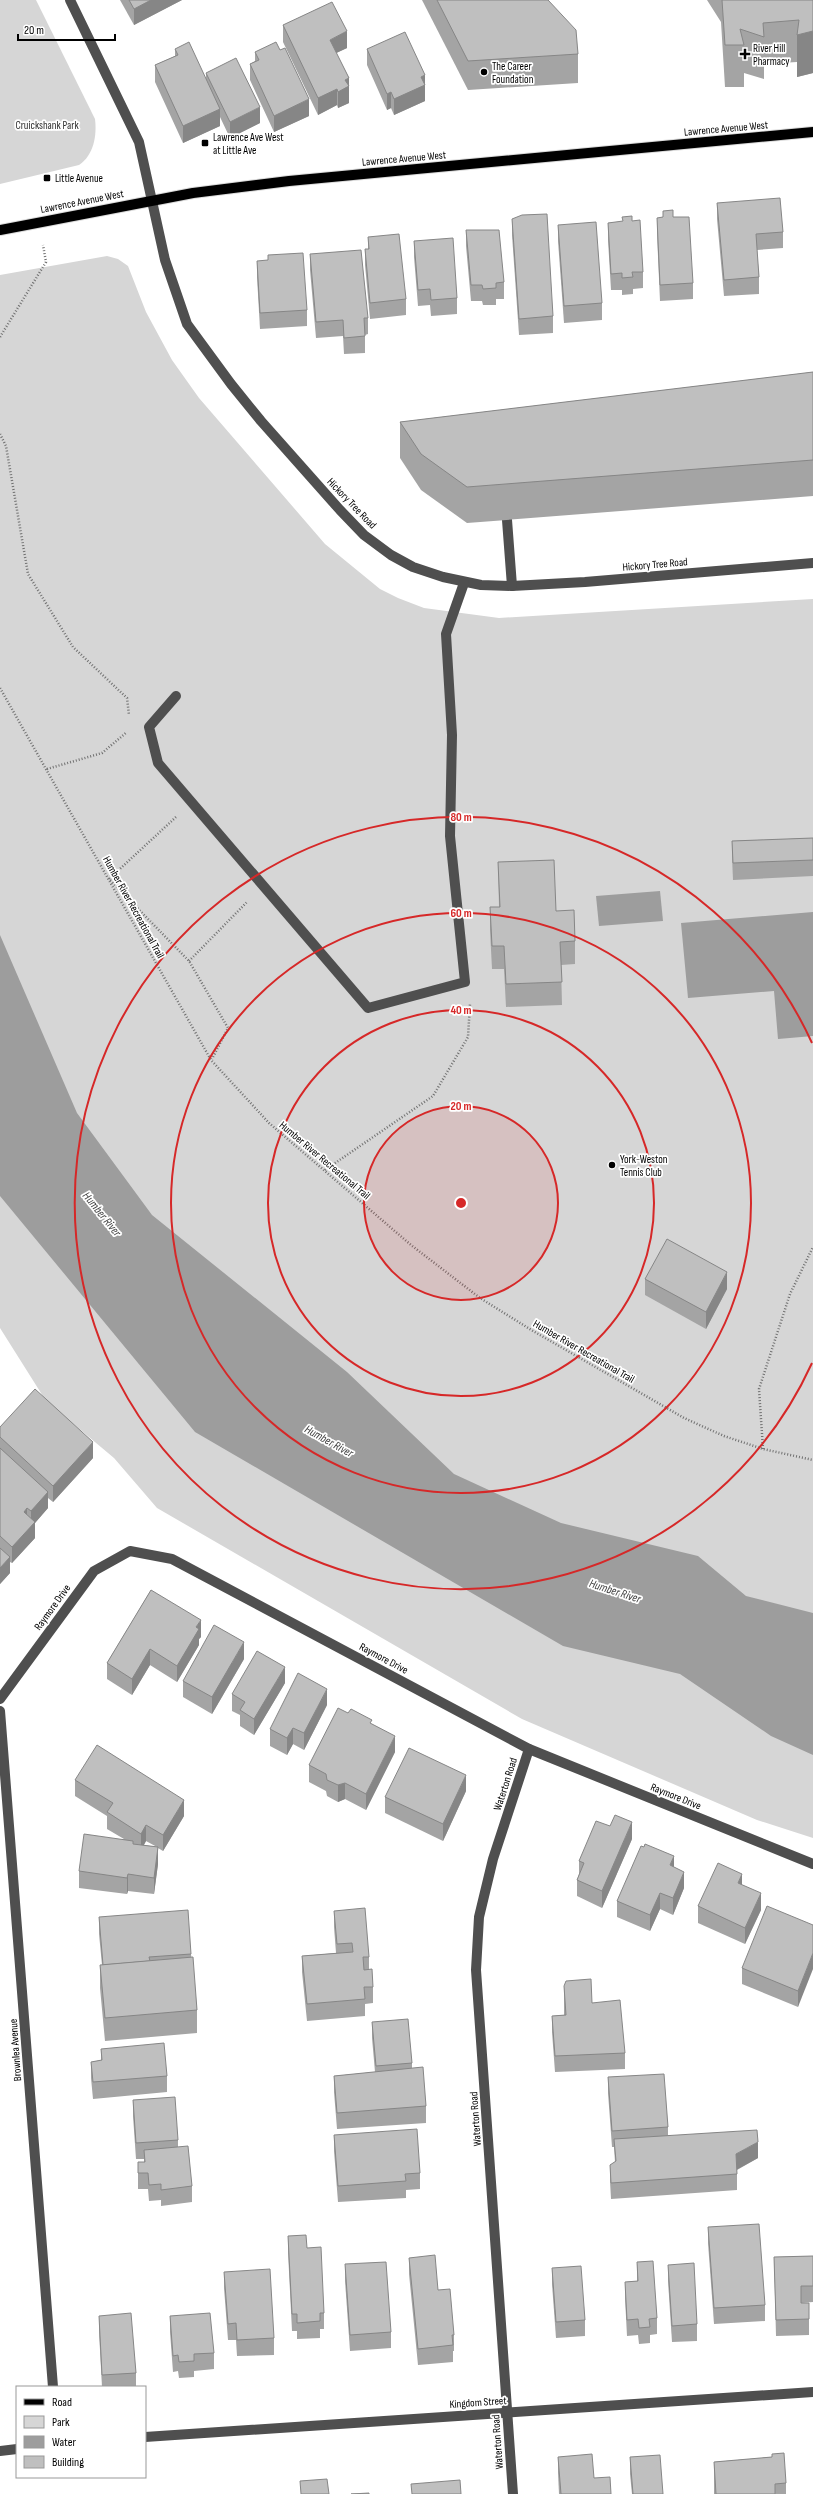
<svg xmlns="http://www.w3.org/2000/svg" width="813" height="2494" font-family="'Sofia Sans Condensed',sans-serif">
  <style>
    .green { fill: #d6d6d6 }
    .water { fill: #9d9d9d }
    .lines { fill: none; stroke-linecap: round; stroke-linejoin: round }
    .major-casing { stroke: #dbdbdb; stroke-width: 12 }
    .path { stroke: #717171; stroke-width: 2.5; stroke-dasharray: 1 2; stroke-linecap: butt }
    .minor { stroke: #4f4f4f; stroke-width: 10 }
    .major { stroke: #000; stroke-width: 10 }
    .wall { fill: #a4a4a4; fill-rule: evenodd }
    .shaded-wall { fill: #868686 }
    .building { fill: #bfbfbf; stroke: #868686 }
    .ring { fill: none; stroke: #d62828; stroke-width: 2 }
    .poi-dot { fill: #000; stroke: #fff; stroke-width: 1.5 }
    .labels { text-anchor: middle; stroke-width: 3.5; stroke-linejoin: round; paint-order: stroke }
    .poi-label { font-size: 11px; fill: #000; stroke: #fff; text-anchor: start }
    .park-label { font-size: 11px; fill: #2d2d2d; stroke: #fff }
    .street-label { font-size: 11px; fill: #000; stroke: #fff }
    .water-label { font-size: 12px; font-style: italic; fill: #3e3e3e; stroke: #fff }
    .centre { fill: #d62828; stroke: #fff; stroke-width: 2 }
    .ring-label { font-size: 12px; text-anchor: middle; font-weight: bold; fill: #d62828; stroke: #fff; stroke-width: 3.5; stroke-linejoin: round; paint-order: stroke }
  </style>
  <rect width="100%" height="100%" fill="#fff"/>
  <!-- green -->
  <g class="green">
    <path d="M0,0H36L95,119C97,135 94,155 79,165L0,184Z"/>
    <polygon points="107,256 118,259 128,266 146,312 172,360 199,398 325,544 380,589 398,598 424,608 499,618 813,599 813,1838 757,1820 522,1719 157,1508 114,1458 46,1401 0,1328 0,275"/>
  </g>
  <!-- water -->
  <g class="water">
    <polygon points="660,891 663,921 599,926 596,896"/>
    <polygon points="813,912 813,1036 778,1039 774,991 688,998 681,923"/>
    <polygon points="0,935 77,1113 152,1215 347,1372 454,1474 561,1523 698,1556 746,1596 813,1613 813,1755 771,1736 680,1674 563,1646 195,1432 0,1196"/>
  </g>
  <g class="lines">
    <defs>
      <polyline id="major" points="0,230 193,193 289,181 813,132"/>
    </defs>
    <!-- major casing -->
    <use href="#major" class="major-casing"/>
    <!-- path -->
    <g class="path">
      <polyline points="0,337 46,262 43,245"/>
      <polyline points="0,434 6,446 28,574 73,647 127,698 129,715"/>
      <polyline points="0,688 211,1060 269,1123 411,1245 480,1298 533,1331 684,1418 724,1436 763,1449 813,1460"/>
      <polyline points="47,769 102,753 127,732"/>
      <polyline points="176,817 109,879 189,961 228,1028 212,1059"/>
      <polyline points="189,961 247,902"/>
      <polyline points="325,1170 433,1096 468,1037 470,1004"/>
      <polyline points="763,1449 759,1389 790,1294 813,1247"/>
    </g>
    <!-- minor -->
    <g class="minor">
      <polyline points="70,0 139,142 165,260 187,324 231,384 261,421 340,510 364,535 391,555 413,567 443,577 481,585 512,586 585,582 813,563"/>
      <polyline points="507,520 512,586"/>
      <polyline points="176,696 149,727 158,763 368,1008 465,982 450,836 452,735 446,634 464,583"/>
      <polyline points="0,1699 94,1571 130,1551 172,1559 529,1749 813,1864"/>
      <polyline points="0,1711 53,2387"/>
      <polyline points="145,2437 813,2392"/>
      <polyline points="0,2451 17,2449"/>
      <polyline points="513,2494 476,1970 479,1917 493,1859 529,1749"/>
    </g>
    <!-- major -->
    <use href="#major" class="major"/>
  </g>
  <!-- wall -->
  <g class="wall">
    <polygon points="120,0 182,0 134,25"/>
    <polygon points="422,0 548,0 578,54 578,83 468,90"/>
    <polygon points="707,0 813,0 813,73 797,77 797,62 764,64 764,79 744,73 744,87 725,87 721,22"/>
    <polygon points="283,25 347,48 336,53 349,78 349,103 338,108 337,105 318,115 283,42"/>
    <polygon points="175,49 206,79 206,73 260,123 230,138 220,117 220,126 183,143 155,82 155,65 175,56"/>
    <polygon points="367,49 425,75 425,101 394,115 391,108 387,110 367,65"/>
    <polygon points="255,52 309,116 274,132 250,80 250,64 255,61"/>
    <polygon points="717,203 783,232 783,248 757,250 759,277 759,294 724,296 717,219"/>
    <polygon points="663,211 693,283 693,299 660,301 657,234 657,218 663,217"/>
    <polygon points="512,219 553,316 553,333 519,335 512,235"/>
    <polygon points="632,221 643,272 643,288 633,289 633,294 622,295 622,290 611,290 608,240 608,223"/>
    <polygon points="558,225 602,303 602,320 564,323 558,241"/>
    <polygon points="466,230 504,282 504,299 496,299 496,305 483,305 482,301 471,301 466,246"/>
    <polygon points="368,237 406,299 406,315 370,319 365,265 365,249 368,249"/>
    <polygon points="414,241 457,298 457,314 431,316 430,305 418,306 414,257"/>
    <polygon points="310,254 368,318 368,334 365,335 365,353 344,354 343,336 316,338 310,270"/>
    <polygon points="257,261 307,310 307,326 260,329 257,277"/>
    <polygon points="813,372 813,496 467,523 421,490 400,458 400,422"/>
    <polygon points="813,838 813,876 733,880 732,857 732,841"/>
    <polygon points="498,862 556,911 575,941 575,964 561,965 562,1005 506,1007 504,969 492,969 490,930 490,907 499,907"/>
    <polygon points="645,1279 727,1289 706,1329 645,1295"/>
    <polygon points="0,1427 93,1458 53,1502 48,1498 48,1508 35,1523 35,1538 12,1563 10,1562 10,1573 0,1584"/>
    <polygon points="151,1590 201,1637 199,1639 199,1645 177,1682 150,1665 132,1695 107,1679 107,1663"/>
    <polygon points="244,1659 212,1714 183,1697 183,1681"/>
    <polygon points="285,1683 254,1735 240,1726 240,1715 232,1711 232,1694"/>
    <polygon points="327,1705 304,1750 293,1744 287,1755 270,1746 270,1729"/>
    <polygon points="372,1724 395,1752 366,1810 345,1799 338,1802 327,1796 326,1791 309,1782 309,1765"/>
    <path d="M75,1780L184,1816L163,1851L158,1848V1864L154,1894L128,1891L127,1894L79,1888V1871L124,1839L107,1829V1816L75,1796ZM146,1841L157,1847L144,1845Z"/>
    <polygon points="466,1791 443,1841 385,1813 385,1797"/>
    <polygon points="632,1839 602,1908 577,1896 577,1880 579,1874 579,1861"/>
    <polygon points="674,1867 684,1888 673,1915 660,1909 650,1931 617,1917 617,1901"/>
    <polygon points="742,1885 761,1910 745,1944 698,1923 698,1906"/>
    <polygon points="334,1911 369,1957 369,1970 373,1987 373,2003 365,2004 365,2016 307,2021 302,1972 302,1956 336,1953 334,1927"/>
    <polygon points="99,1917 191,1954 197,2010 197,2033 105,2041 100,1988 100,1965 102,1965 99,1934"/>
    <polygon points="813,1925 798,2007 742,1984 742,1968"/>
    <polygon points="564,1986 592,2003 625,2053 625,2069 555,2072 552,2032 552,2016 564,2015"/>
    <polygon points="372,2022 412,2063 412,2068 426,2106 426,2123 337,2129 334,2092 334,2076 375,2072 372,2038"/>
    <polygon points="101,2049 167,2076 167,2092 93,2099 91,2078 91,2062 101,2060"/>
    <polygon points="608,2077 668,2127 668,2135 758,2158 737,2170 737,2190 611,2199 610,2181 610,2165 615,2162 614,2147 612,2147 608,2093"/>
    <polygon points="133,2100 178,2140 178,2147 192,2186 192,2202 161,2206 161,2200 149,2201 148,2189 138,2189 138,2162 144,2162 144,2159 136,2159 133,2116"/>
    <polygon points="334,2135 420,2173 420,2189 406,2190 406,2198 338,2202 334,2151"/>
    <polygon points="708,2227 765,2305 765,2321 714,2324 708,2243"/>
    <polygon points="288,2236 307,2248 324,2313 324,2329 320,2329 320,2338 297,2339 297,2331 292,2331 288,2252"/>
    <polygon points="813,2256 813,2302 801,2303 809,2319 809,2335 776,2336 774,2257"/>
    <polygon points="409,2258 438,2290 454,2335 454,2351 453,2351 453,2362 418,2365 409,2274"/>
    <polygon points="637,2262 657,2318 657,2334 650,2335 650,2343 639,2344 638,2335 627,2336 625,2298 625,2282 637,2281"/>
    <polygon points="345,2264 391,2332 391,2348 350,2351 345,2281"/>
    <polygon points="668,2265 697,2324 697,2341 672,2342 668,2281"/>
    <polygon points="552,2268 585,2320 585,2336 556,2338 552,2284"/>
    <polygon points="224,2272 274,2338 274,2355 237,2356 236,2340 228,2340 224,2288"/>
    <polygon points="99,2316 136,2373 136,2387 102,2387 99,2332"/>
    <polygon points="170,2316 214,2353 214,2369 194,2371 194,2377 179,2378 178,2371 173,2372 170,2332"/>
    <polygon points="772,2454 786,2483 786,2494 714,2494 714,2462 772,2457"/>
    <polygon points="558,2457 594,2478 611,2494 559,2494 558,2473"/>
    <polygon points="630,2457 663,2494 632,2494 630,2474"/>
  </g>
  <!-- shaded-wall -->
  <g class="shaded-wall">
    <polygon points="151,0 182,0 134,25 134,9"/>
    <polygon points="347,31 347,48 330,56 330,40"/>
    <polygon points="813,31 813,73 797,77 797,35"/>
    <polygon points="425,75 425,101 394,115 394,99 421,77"/>
    <polygon points="349,78 349,103 338,108 338,92 345,80"/>
    <polygon points="337,89 337,105 318,115 318,98"/>
    <polygon points="391,92 391,108 387,110 387,94"/>
    <polygon points="309,99 309,116 274,132 274,116"/>
    <polygon points="260,107 260,123 230,138 230,122"/>
    <polygon points="220,109 220,126 183,143 183,126"/>
    <polygon points="727,1272 727,1289 706,1329 706,1312"/>
    <polygon points="93,1442 93,1458 53,1502 53,1486"/>
    <polygon points="48,1492 48,1508 35,1523 35,1538 12,1563 12,1547 31,1526 31,1511"/>
    <polygon points="27,1508 27,1524 24,1512"/>
    <polygon points="10,1557 10,1573 0,1584 0,1568"/>
    <polygon points="201,1620 201,1637 199,1639 199,1645 177,1682 177,1666 196,1627"/>
    <polygon points="244,1642 244,1659 212,1714 212,1697"/>
    <polygon points="150,1649 150,1665 132,1695 132,1679"/>
    <polygon points="285,1667 285,1683 254,1735 254,1719"/>
    <polygon points="327,1689 327,1705 304,1750 304,1733"/>
    <polygon points="293,1728 293,1744 287,1755 287,1738"/>
    <polygon points="395,1736 395,1752 366,1810 366,1794"/>
    <polygon points="466,1775 466,1791 443,1841 443,1824"/>
    <polygon points="345,1783 345,1799 338,1802 338,1785"/>
    <polygon points="184,1800 184,1816 163,1851 163,1835"/>
    <polygon points="632,1822 632,1839 602,1908 602,1891"/>
    <polygon points="146,1825 146,1841 141,1850 141,1834"/>
    <polygon points="158,1847 158,1864 154,1894 154,1878"/>
    <polygon points="674,1856 674,1872 670,1865"/>
    <polygon points="684,1872 684,1888 673,1915 673,1898"/>
    <polygon points="128,1874 128,1891 127,1894 127,1878"/>
    <polygon points="742,1874 742,1890 738,1883"/>
    <polygon points="660,1893 660,1909 650,1931 650,1915"/>
    <polygon points="761,1893 761,1910 745,1944 745,1928"/>
    <polygon points="813,1953 813,1969 798,2007 798,1991"/>
    <polygon points="758,2142 758,2158 736,2170 736,2154"/>
  </g>
  <!-- building -->
  <g class="building">
    <polygon points="129,0 151,0 134,9"/>
    <polygon points="437,0 548,0 576,30 578,54 468,61"/>
    <polygon points="722,0 813,0 813,31 797,35 799,20 763,23 764,37 740,29 744,45 725,45"/>
    <polygon points="332,2 347,31 330,40 349,78 345,80 349,86 338,92 337,89 318,98 283,25"/>
    <polygon points="405,32 425,75 421,77 425,85 394,99 391,92 387,94 367,49"/>
    <polygon points="189,42 220,109 183,126 155,65 178,55 175,49"/>
    <polygon points="276,42 280,50 285,48 309,99 274,116 250,64 259,60 255,52"/>
    <polygon points="236,58 260,107 230,122 206,73"/>
    <polygon points="780,198 783,232 756,234 759,277 724,280 717,203"/>
    <polygon points="673,210 673,217 689,217 693,283 660,285 657,218 663,217 663,211"/>
    <polygon points="547,214 553,316 519,319 512,219 522,215"/>
    <polygon points="632,216 632,221 640,220 643,272 632,272 633,277 622,278 622,273 611,274 608,223 623,221 622,217"/>
    <polygon points="596,222 602,303 564,306 558,225"/>
    <polygon points="466,230 499,230 504,282 496,283 496,288 483,289 482,285 471,285"/>
    <polygon points="399,234 406,299 370,303 365,249 369,249 368,237"/>
    <polygon points="453,238 457,298 431,300 430,289 418,290 414,241"/>
    <polygon points="361,250 368,318 364,318 365,336 344,338 343,320 316,322 310,254"/>
    <polygon points="303,253 307,310 260,313 257,261 268,260 268,255"/>
    <polygon points="813,372 813,460 467,487 421,454 400,422"/>
    <polygon points="813,838 813,860 733,863 732,841"/>
    <polygon points="554,860 556,911 574,910 575,941 560,942 562,982 506,984 504,946 492,946 490,907 500,907 498,862"/>
    <polygon points="667,1239 727,1272 706,1312 645,1279"/>
    <polygon points="35,1389 93,1442 53,1486 0,1437 0,1427"/>
    <polygon points="0,1448 48,1492 31,1511 27,1508 24,1512 35,1522 12,1547 0,1536"/>
    <polygon points="0,1548 10,1557 0,1568"/>
    <polygon points="151,1590 201,1620 196,1627 199,1629 177,1666 150,1649 132,1679 107,1663"/>
    <polygon points="214,1625 244,1642 212,1697 183,1681"/>
    <polygon points="257,1651 285,1667 254,1719 240,1710 245,1702 232,1694"/>
    <polygon points="298,1673 327,1689 304,1733 293,1728 287,1738 270,1729"/>
    <polygon points="338,1708 348,1713 351,1709 372,1720 370,1723 395,1736 366,1794 345,1783 338,1785 327,1780 326,1774 309,1765"/>
    <polygon points="97,1745 184,1800 163,1835 146,1825 141,1834 107,1812 113,1803 75,1780"/>
    <polygon points="409,1748 466,1775 443,1824 385,1797"/>
    <polygon points="615,1815 632,1822 602,1891 577,1880 584,1863 579,1861 596,1821 610,1826"/>
    <polygon points="84,1834 133,1841 133,1844 158,1847 154,1878 128,1874 127,1878 79,1871"/>
    <polygon points="645,1844 674,1856 670,1865 684,1872 673,1898 660,1893 650,1915 617,1901 641,1846 644,1847"/>
    <polygon points="718,1863 742,1874 738,1883 761,1893 745,1928 698,1906"/>
    <polygon points="767,1906 813,1925 813,1953 798,1991 742,1968"/>
    <polygon points="365,1908 369,1957 363,1957 364,1970 372,1969 373,1987 364,1987 365,1999 307,2004 302,1956 353,1952 352,1943 337,1944 334,1911"/>
    <polygon points="188,1910 191,1954 149,1957 150,1961 103,1965 99,1917"/>
    <polygon points="193,1957 197,2010 105,2018 100,1965"/>
    <polygon points="591,1979 592,2003 620,2000 625,2053 555,2056 552,2016 566,2015 564,1986 566,1981"/>
    <polygon points="408,2019 412,2063 376,2066 372,2022"/>
    <polygon points="164,2043 167,2076 93,2082 91,2062 102,2060 101,2049"/>
    <polygon points="423,2067 426,2106 337,2113 334,2076"/>
    <polygon points="664,2074 668,2127 612,2131 608,2077"/>
    <polygon points="175,2097 178,2140 136,2143 133,2100"/>
    <polygon points="417,2129 420,2173 405,2174 406,2181 338,2186 334,2135"/>
    <polygon points="757,2130 758,2142 736,2154 737,2174 611,2183 610,2165 616,2161 614,2139"/>
    <polygon points="188,2146 192,2186 161,2190 161,2184 149,2185 148,2173 138,2173 138,2162 145,2162 144,2150"/>
    <polygon points="759,2224 765,2305 714,2308 708,2227"/>
    <polygon points="306,2235 307,2248 321,2247 324,2313 320,2313 320,2321 297,2323 297,2314 292,2314 288,2236"/>
    <polygon points="435,2255 438,2290 450,2289 454,2335 452,2335 453,2345 418,2349 409,2258"/>
    <polygon points="813,2256 813,2286 801,2286 801,2303 809,2303 809,2319 776,2320 774,2257"/>
    <polygon points="653,2261 657,2318 649,2319 650,2327 639,2328 638,2319 627,2320 625,2282 638,2281 637,2262"/>
    <polygon points="386,2262 391,2332 350,2335 345,2264"/>
    <polygon points="694,2263 697,2324 672,2326 668,2265"/>
    <polygon points="581,2266 585,2320 556,2322 552,2268"/>
    <polygon points="270,2269 274,2338 237,2340 236,2323 228,2324 224,2272"/>
    <polygon points="131,2313 136,2373 102,2375 99,2316"/>
    <polygon points="210,2313 214,2353 194,2354 194,2361 179,2362 178,2355 173,2356 170,2316"/>
    <polygon points="784,2453 786,2483 775,2484 775,2494 716,2494 714,2462 772,2457 772,2454"/>
    <polygon points="592,2454 594,2478 610,2477 611,2494 561,2494 558,2457"/>
    <polygon points="660,2455 663,2494 633,2494 630,2457"/>
    <polygon points="327,2479 329,2494 301,2494 300,2481"/>
    <polygon points="460,2480 461,2494 412,2494 411,2484"/>
    <polygon points="369,2493 369,2494 351,2494"/>
  </g>
  <!-- distance rings -->
  <circle cx="461" cy="1203" r="97" fill="#d62828" fill-opacity=".12"/>
  <g class="ring">
    <circle cx="461" cy="1203" r="97"/>
    <circle cx="461" cy="1203" r="193"/>
    <circle cx="461" cy="1203" r="290"/>
    <path d="M812 1363A386 386 0 1 1 812 1043"/>
  </g>
  <!-- markers -->
  <g class="poi-dot">
    <path d="M743 48h4v4h4v4h-4v4h-4v-4h-4v-4h4z"/>
    <circle cx="484" cy="72" r="4"/>
    <rect x="201" y="139" width="8" height="8" rx="2"/>
    <rect x="43" y="174" width="8" height="8" rx="2"/>
    <circle cx="612" cy="1165" r="4"/>
  </g>
  <g class="labels">
    <!-- poi labels -->
    <g class="poi-label">
      <text x="753" y="52">River Hill<tspan x="753" dy="13">Pharmacy</tspan></text>
      <text x="492" y="70">The Career<tspan x="492" dy="13">Foundation</tspan></text>
      <text x="213" y="141">Lawrence Ave West<tspan x="213" dy="13">at Little Ave</tspan></text>
      <text x="55" y="182">Little Avenue</text>
      <text x="620" y="1163">York-Weston<tspan x="620" dy="13">Tennis Club</tspan></text>
    </g>
    <!-- park labels -->
    <g class="park-label">
      <text x="47" y="129">Cruickshank Park</text>
    </g>
    <!-- street labels -->
    <g class="street-label">
      <text transform="translate(726 128) rotate(-5)" y="4">Lawrence Avenue West</text>
      <text transform="translate(404 158) rotate(-5)" y="4">Lawrence Avenue West</text>
      <text transform="translate(82 201) rotate(-11)" y="4">Lawrence Avenue West</text>
      <text transform="translate(352 503) rotate(46)" y="4">Hickory Tree Road</text>
      <text transform="translate(655 564) rotate(-5)" y="4">Hickory Tree Road</text>
      <text transform="translate(134 907) rotate(61)" y="4">Humber River Recreational Trail</text>
      <text transform="translate(325 1160) rotate(40)" y="4">Humber River Recreational Trail</text>
      <text transform="translate(584 1351) rotate(30)" y="4">Humber River Recreational Trail</text>
      <text transform="translate(52 1607) rotate(-54)" y="4">Raymore Drive</text>
      <text transform="translate(384 1658) rotate(28)" y="4">Raymore Drive</text>
      <text transform="translate(505 1784) rotate(-72)" y="4">Waterton Road</text>
      <text transform="translate(676 1796) rotate(22)" y="4">Raymore Drive</text>
      <text transform="translate(15 2050) rotate(-94)" y="4">Brownlea Avenue</text>
      <text transform="translate(475 2119) rotate(-94)" y="4">Waterton Road</text>
      <text transform="translate(478 2402) rotate(-4)" y="4">Kingdom Street</text>
      <text transform="translate(497 2442) rotate(-94)" y="4">Waterton Road</text>
    </g>
    <!-- water labels -->
    <g class="water-label">
      <text transform="translate(102 1214) rotate(51)" y="4">Humber River</text>
      <text transform="translate(329 1441) rotate(29)" y="4">Humber River</text>
      <text transform="translate(615 1591) rotate(18)" y="4">Humber River</text>
    </g>
  </g>
  <circle cx="461" cy="1203" r="6" class="centre"/>
  <g class="ring-label">
    <text x="461" y="821">80 m</text>
    <text x="461" y="917">60 m</text>
    <text x="461" y="1014">40 m</text>
    <text x="461" y="1110">20 m</text>
  </g>
  <!-- legend -->
  <rect x="16" y="2386" width="130" height="92" fill="#ffffff" stroke="#999999"/>
  <rect x="24" y="2399" width="20" height="6" fill="#000000" stroke="#999999"/>
  <text x="52" y="2406" font-size="12" fill="#000000">Road</text>
  <rect x="24" y="2416" width="20" height="12" fill="#d6d6d6" stroke="#999999"/>
  <text x="52" y="2426" font-size="12" fill="#000000">Park</text>
  <rect x="24" y="2436" width="20" height="12" fill="#9d9d9d" stroke="#999999"/>
  <text x="52" y="2446" font-size="12" fill="#000000">Water</text>
  <rect x="24" y="2456" width="20" height="12" fill="#bfbfbf" stroke="#999999"/>
  <text x="52" y="2466" font-size="12" fill="#000000">Building</text>
  <!-- scale -->
  <path d="M18 34v6h97v-6" fill="none" stroke="#000000" stroke-width="2"/>
  <text x="24" y="34" font-size="12" fill="#000000" stroke="#ffffff" stroke-width="3" paint-order="stroke">20 m</text>
</svg>
